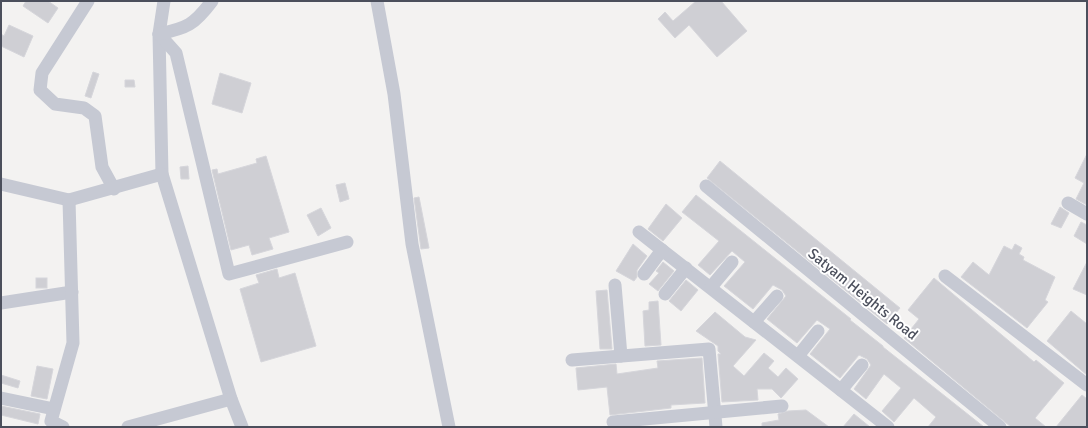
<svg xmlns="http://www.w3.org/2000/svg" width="1088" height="428" font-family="Signika,sans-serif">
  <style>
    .building { fill: #cfcfd4; stroke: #d6d6db }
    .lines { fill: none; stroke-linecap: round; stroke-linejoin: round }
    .minor { stroke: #c6c9d3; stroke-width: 13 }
    .labels { text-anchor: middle; stroke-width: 4; stroke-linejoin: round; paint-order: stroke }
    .street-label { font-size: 15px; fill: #4b4f5c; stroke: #fff }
  </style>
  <rect width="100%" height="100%" fill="#f3f2f1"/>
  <!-- building -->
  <g class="building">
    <polygon points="26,1 48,1 58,8 48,23 23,6"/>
    <polygon points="696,1 721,1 747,31 717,57 689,25 675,38 658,19 665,12 673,21"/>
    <polygon points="9,25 33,36 24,57 1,46 1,34 4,36"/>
    <polygon points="93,72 99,74 91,98 85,96"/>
    <polygon points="220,73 251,83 242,113 212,104"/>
    <polygon points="125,80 134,80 135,87 125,87"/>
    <polygon points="1087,154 1087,205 1076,199 1084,183 1075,178"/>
    <polygon points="266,156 289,232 269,238 273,249 252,255 249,245 231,250 212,170 217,169 218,174 257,163 256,159"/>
    <polygon points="720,161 900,308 887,324 707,178"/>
    <polygon points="188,166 189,179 181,179 180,167"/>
    <polygon points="345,183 349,199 340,202 336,185"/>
    <polygon points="696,195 851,319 850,320 883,346 883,347 984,427 928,427 936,417 914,398 894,422 882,411 901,388 884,374 866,399 854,389 871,365 867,359 859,355 840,378 810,354 830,329 817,320 797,343 767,319 786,296 782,290 773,285 753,309 724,286 745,262 732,251 710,275 698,265 719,241 682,212"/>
    <polygon points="419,197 429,248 421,249 414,198"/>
    <polygon points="666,204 682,218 663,241 648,229"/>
    <polygon points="1060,207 1069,213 1061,228 1051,224"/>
    <polygon points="321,208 331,228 318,236 307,215"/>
    <polygon points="1081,222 1087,225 1087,244 1074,236"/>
    <polygon points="633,244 647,256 637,270 637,277 634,281 616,271"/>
    <polygon points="1015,244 1022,248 1019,254 1024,257 1023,260 1055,277 1045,300 1048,302 1027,328 961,277 973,262 989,275 1004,246 1012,250"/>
    <polygon points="663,262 674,271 658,291 649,284 659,273 656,271"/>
    <polygon points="1087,262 1087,295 1073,289"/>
    <polygon points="277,269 279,278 295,273 316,346 261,362 240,289 259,283 256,275"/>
    <rect x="36" y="278" width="11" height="10"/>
    <polygon points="934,278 1034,362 1036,360 1064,383 1035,418 1046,427 1011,427 904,338 919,319 908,310"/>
    <polygon points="686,280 698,290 681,311 669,301"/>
    <polygon points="607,290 612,349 600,349 596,291"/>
    <polygon points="658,301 661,345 645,346 643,311 649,310 649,302"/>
    <polygon points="1071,311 1087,324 1087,375 1047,341"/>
    <polygon points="715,312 745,337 756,340 733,366 744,376 764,353 774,361 768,368 778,377 786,368 798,379 781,398 772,389 757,389 758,400 722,402 718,354 721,354 718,351 718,346 696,331"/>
    <polygon points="702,358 705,403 671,405 671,408 610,415 607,387 578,390 576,368 616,364 617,374 658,368 657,361"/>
    <polygon points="37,366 53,369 47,399 31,396"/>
    <polygon points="1,375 20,381 18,388 1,383"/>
    <polygon points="1082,395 1087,399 1087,427 1056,427"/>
    <polygon points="1,406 40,414 38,424 1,415"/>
    <polygon points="806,410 829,427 762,427 762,423 779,420 778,414 788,411"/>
    <polygon points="854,414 870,427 843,427"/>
  </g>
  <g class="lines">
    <!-- minor -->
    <g class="minor">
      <polyline points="88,1 42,73 40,90 55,104 84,108 95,116 102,167 114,189"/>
      <polyline points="164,1 159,34 162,174 231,399 242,427"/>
      <polyline points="377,1 394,94 412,244 449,427"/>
      <polyline points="159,34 176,53 229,274 347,242"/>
      <path d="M159,34C187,28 194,25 212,1"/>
      <polyline points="1,184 69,200 162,174"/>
      <polyline points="706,186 1000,427"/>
      <polyline points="1068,203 1087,214"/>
      <polyline points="639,232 888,427"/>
      <polyline points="644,274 662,250"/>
      <polyline points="945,276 1087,385"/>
      <polyline points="615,285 621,356"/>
      <polyline points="711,287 732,262"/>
      <polyline points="665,294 686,268"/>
      <polyline points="1,303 72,292"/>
      <polyline points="754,322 777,296"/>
      <polyline points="798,356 818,331"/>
      <polyline points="572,360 709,349 716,427"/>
      <polyline points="841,390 862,365"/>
      <polyline points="1,398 54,409"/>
      <polyline points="613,422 782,406"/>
      <polyline points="63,427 51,421 73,343 69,200"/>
      <polyline points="128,427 231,399"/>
    </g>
  </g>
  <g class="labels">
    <!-- street labels -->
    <g class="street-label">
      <text transform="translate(863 294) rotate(39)" y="5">Satyam Heights Road</text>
    </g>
  </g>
  <!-- border -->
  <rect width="1088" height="428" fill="none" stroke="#4b4f5c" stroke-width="4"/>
</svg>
